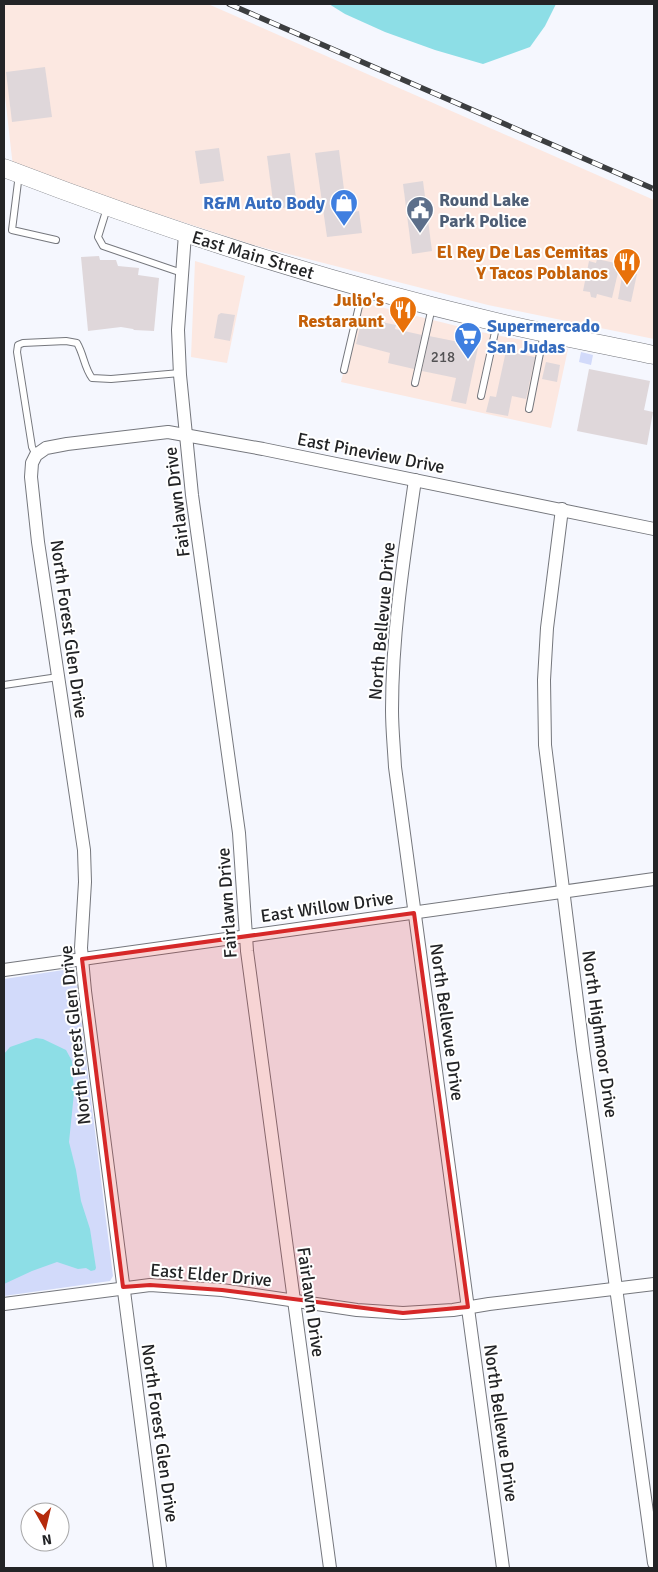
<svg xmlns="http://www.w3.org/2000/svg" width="658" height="1572" font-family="Signika,sans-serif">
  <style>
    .commercial { fill: #fce8e1 }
    .green { fill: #d2dafa }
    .water { fill: #8ddee6 }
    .building { fill: #dfd7da }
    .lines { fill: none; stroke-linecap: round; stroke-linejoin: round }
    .service-casing { stroke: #75777d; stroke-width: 8 }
    .minor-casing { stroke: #75777d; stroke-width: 14 }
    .secondary-casing { stroke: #75777d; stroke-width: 19 }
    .service { stroke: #fff; stroke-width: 6 }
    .minor { stroke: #fff; stroke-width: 12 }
    .secondary { stroke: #fff; stroke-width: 18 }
    .rail-casing { stroke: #3c3e40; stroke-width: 5.5 }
    .rail { stroke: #fff; stroke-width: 4; stroke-dasharray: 11; stroke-linecap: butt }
    .marked { fill: #d62828; fill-opacity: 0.2; stroke: #d62828; stroke-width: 4; stroke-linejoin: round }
    .labels { text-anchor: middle; stroke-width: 4; stroke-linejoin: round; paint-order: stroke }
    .number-label { font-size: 15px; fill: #525153 }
    .service-label { font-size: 18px; font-weight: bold; fill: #4e5e75; stroke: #fff; text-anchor: start }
    .shop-label { font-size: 18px; font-weight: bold; fill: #366cbe; stroke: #fff; text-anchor: end }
    .food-label { font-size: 18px; font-weight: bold; fill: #c56008; stroke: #fff; text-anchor: end }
    .street-label { font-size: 18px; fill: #232426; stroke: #fff }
  </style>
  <rect width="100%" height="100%" fill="#f5f7fe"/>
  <!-- commercial -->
  <g class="commercial">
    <polygon points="4,4 208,4 654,200 654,339 488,305 257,246 13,167 4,87"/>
    <polygon points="195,261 245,276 227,363 191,357"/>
    <polygon points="360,302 481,332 568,349 551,428 341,382"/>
  </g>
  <!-- green -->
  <g class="green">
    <polygon points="581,352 593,355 591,365 579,362"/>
    <polygon points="70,969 76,979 113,1276 110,1281 4,1296 4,979"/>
  </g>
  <!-- water -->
  <g class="water">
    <polygon points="329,4 556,4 545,26 530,47 483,64 435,50 385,32 345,14"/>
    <polygon points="36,1038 43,1039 66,1050 72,1061 74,1093 69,1142 76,1170 81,1201 90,1229 96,1268 95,1270 91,1271 86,1268 78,1269 57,1262 32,1271 4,1284 4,1054 10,1047"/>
  </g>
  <!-- building -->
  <g class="building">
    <polygon points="45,67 52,117 12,122 6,72"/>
    <polygon points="219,148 224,181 200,184 195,151"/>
    <polygon points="339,150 347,213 359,211 362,233 327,237 315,153"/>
    <polygon points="290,153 297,206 274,209 267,156"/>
    <polygon points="423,181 432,251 412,254 403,184"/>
    <polygon points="99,256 100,260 116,260 118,266 139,268 138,275 159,278 154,331 134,330 133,329 121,327 88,331 81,257"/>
    <polygon points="597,259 620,264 612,298 597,294 596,298 591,297 590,292 583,291 589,261 596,263"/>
    <polygon points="623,271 637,274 631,302 618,299"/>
    <polygon points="221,313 235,315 230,341 214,338 218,315"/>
    <polygon points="362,318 396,325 395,329 422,335 414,369 388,363 390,353 356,344"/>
    <polygon points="429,336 464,343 464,340 479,343 466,404 451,401 456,378 422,371"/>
    <polygon points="506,351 535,357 526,399 512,396 508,416 486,412 490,396 496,397"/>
    <polygon points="546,362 560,365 557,382 542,379"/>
    <polygon points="589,369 650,381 644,410 653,412 647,445 577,431"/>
  </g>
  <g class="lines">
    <defs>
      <g id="service">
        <polyline points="19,174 12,230 56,240"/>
        <polyline points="107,208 98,237 103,246 182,273"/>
        <polyline points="344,370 363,289"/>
        <polyline points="415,383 432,307"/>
        <polyline points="481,396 497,323"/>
        <polyline points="529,409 544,333"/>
        <path d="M36,455L32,447L17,352L18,345L23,343L66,341L77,343C84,355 84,367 92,378L111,379L180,373"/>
        <polyline points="4,685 58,677"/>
      </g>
      <g id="minor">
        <polyline points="185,234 178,330 180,375 192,495 239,833 247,951 330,1568"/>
        <path d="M415,480C404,556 392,633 392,710C392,729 394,748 395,767L503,1568"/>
        <polyline points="562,509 547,628 544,680 545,745 583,1049 654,1563"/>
        <polyline points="4,970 654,879"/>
        <polyline points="4,1304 150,1285 222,1290 357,1310 403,1313 453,1310 489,1304 654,1284"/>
        <polyline points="160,1568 85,991 81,948 85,882 84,850 38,542 31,477 32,463 36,455 46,448 67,444 168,432 263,449 654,529"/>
      </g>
      <path id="secondary" d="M4,168C160,228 320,280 484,319C540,333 597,343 654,355"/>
    </defs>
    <!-- service casing -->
    <use href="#service" class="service-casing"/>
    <!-- minor casing -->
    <use href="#minor" class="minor-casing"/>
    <!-- secondary casing -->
    <use href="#secondary" class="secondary-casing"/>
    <!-- service -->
    <use href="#service" class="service"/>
    <!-- minor -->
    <use href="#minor" class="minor"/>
    <!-- secondary -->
    <use href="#secondary" class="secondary"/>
    <defs>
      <polyline id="rail" points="229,4 654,189"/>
    </defs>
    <!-- rail casing -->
    <use href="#rail" class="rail-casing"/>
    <!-- rail -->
    <use href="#rail" class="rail"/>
  </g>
  <!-- marked area -->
  <path class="marked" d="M414,913L468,1307L403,1313L222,1290L150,1285L123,1287L82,959Z"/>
  <!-- icons -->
  <defs>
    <symbol id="shop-pin" viewBox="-11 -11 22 30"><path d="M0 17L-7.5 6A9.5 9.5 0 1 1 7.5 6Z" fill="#3f7fe0" stroke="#fff"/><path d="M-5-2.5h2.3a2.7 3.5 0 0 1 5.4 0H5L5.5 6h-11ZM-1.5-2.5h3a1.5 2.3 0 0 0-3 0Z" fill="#fff"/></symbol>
    <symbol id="civic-pin" viewBox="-11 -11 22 30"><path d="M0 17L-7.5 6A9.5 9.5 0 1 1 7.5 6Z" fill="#5c6f8a" stroke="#fff"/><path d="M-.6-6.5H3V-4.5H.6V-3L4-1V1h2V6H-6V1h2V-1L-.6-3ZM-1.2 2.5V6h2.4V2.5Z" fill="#fff"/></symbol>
    <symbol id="restaurant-pin" viewBox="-11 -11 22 30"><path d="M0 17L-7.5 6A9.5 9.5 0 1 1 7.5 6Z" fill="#e8710a" stroke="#fff"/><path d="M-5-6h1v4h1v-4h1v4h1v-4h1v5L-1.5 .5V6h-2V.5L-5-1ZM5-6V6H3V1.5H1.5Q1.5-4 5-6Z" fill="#fff"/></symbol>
    <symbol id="supermarket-pin" viewBox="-11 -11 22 30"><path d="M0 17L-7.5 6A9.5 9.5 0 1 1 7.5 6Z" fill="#3f7fe0" stroke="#fff"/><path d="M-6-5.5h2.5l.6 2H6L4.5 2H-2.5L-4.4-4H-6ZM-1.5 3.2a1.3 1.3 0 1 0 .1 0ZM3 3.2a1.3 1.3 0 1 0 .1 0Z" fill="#fff"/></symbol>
  </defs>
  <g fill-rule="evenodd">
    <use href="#shop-pin" x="328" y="187" width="32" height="43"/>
    <use href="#civic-pin" x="404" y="194" width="32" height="43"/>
    <use href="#restaurant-pin" x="611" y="246" width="32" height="43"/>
    <use href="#restaurant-pin" x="387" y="294" width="32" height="43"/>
    <use href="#supermarket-pin" x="452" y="320" width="32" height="43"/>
  </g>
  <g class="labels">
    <!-- number labels -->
    <g class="number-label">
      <text x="443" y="362">218</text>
    </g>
    <!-- service labels -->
    <g class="service-label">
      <text x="439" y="206">Round Lake<tspan x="439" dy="21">Park Police</tspan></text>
    </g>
    <!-- shop labels -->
    <g class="shop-label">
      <text x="325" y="209">R&amp;M Auto Body</text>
      <text x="487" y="332" text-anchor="start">Supermercado<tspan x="487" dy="21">San Judas</tspan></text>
    </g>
    <!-- food labels -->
    <g class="food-label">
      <text x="608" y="258">El Rey De Las Cemitas<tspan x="608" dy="21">Y Tacos Poblanos</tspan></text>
      <text x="384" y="306">Julio's<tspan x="384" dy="21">Restaraunt</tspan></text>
    </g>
    <!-- street labels -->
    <g class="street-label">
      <text transform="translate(253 255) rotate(17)" y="6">East Main Street</text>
      <text transform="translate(371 453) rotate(11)" y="6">East Pineview Drive</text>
      <text transform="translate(177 502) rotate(-97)" y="6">Fairlawn Drive</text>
      <text transform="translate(382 621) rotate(-85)" y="6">North Bellevue Drive</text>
      <text transform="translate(69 629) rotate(82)" y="6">North Forest Glen Drive</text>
      <text transform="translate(227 903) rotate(-94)" y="6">Fairlawn Drive</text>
      <text transform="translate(327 907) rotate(-8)" y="6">East Willow Drive</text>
      <text transform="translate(447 1022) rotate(82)" y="6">North Bellevue Drive</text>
      <text transform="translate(600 1034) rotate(82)" y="6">North Highmoor Drive</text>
      <text transform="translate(75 1035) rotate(-96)" y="6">North Forest Glen Drive</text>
      <text transform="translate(211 1275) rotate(5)" y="6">East Elder Drive</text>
      <text transform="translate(311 1302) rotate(82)" y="6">Fairlawn Drive</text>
      <text transform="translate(501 1423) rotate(82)" y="6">North Bellevue Drive</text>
      <text transform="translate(160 1433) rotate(82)" y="6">North Forest Glen Drive</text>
    </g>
  </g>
  <!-- border -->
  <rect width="658" height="1572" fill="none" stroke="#232426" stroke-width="10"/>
  <!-- north arrow -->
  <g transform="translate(45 1527) rotate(172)"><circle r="24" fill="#ffffff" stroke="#a7a7a8"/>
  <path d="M0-4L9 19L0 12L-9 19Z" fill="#b52a0c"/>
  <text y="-8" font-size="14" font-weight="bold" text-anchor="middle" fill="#232426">N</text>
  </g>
</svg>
